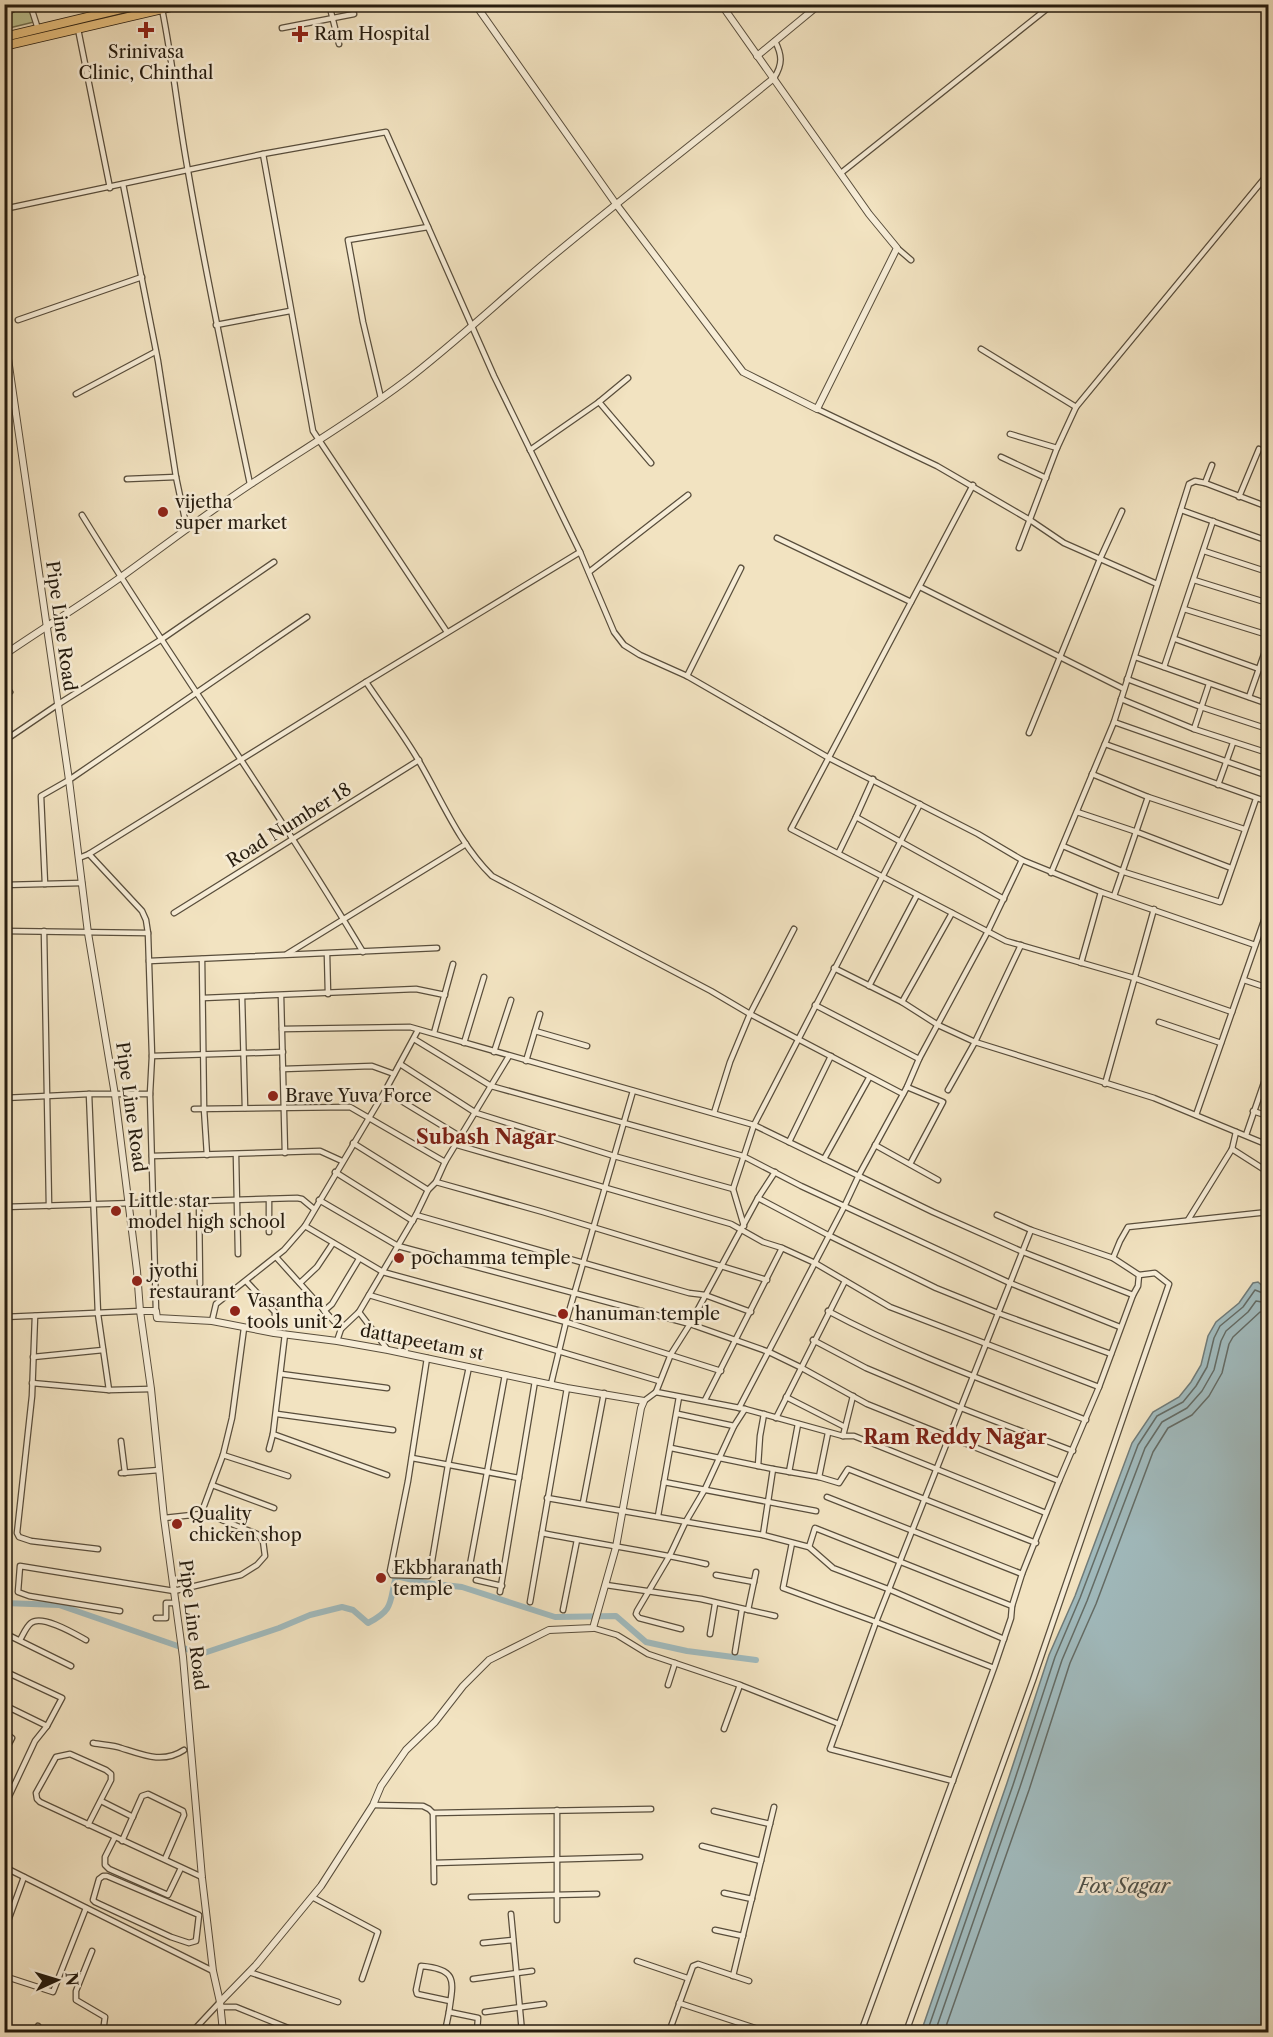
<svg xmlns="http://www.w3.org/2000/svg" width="1273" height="2037" font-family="'Libre Caslon Text',serif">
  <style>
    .green { fill: #bdc391; stroke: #727050; stroke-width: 1.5 }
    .water { fill: #a1bbbe; stroke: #707b78; stroke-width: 1.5 }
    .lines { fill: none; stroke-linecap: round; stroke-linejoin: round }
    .shore { stroke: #646c66; stroke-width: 1.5 }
    .canal { stroke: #a1bbbe; stroke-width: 6 }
    .minor-casing { stroke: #594e3c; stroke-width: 7 }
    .tertiary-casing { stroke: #594e3c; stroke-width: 8 }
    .primary-casing { stroke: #261c0f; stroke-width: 10 }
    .minor { stroke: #f7edd7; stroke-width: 4.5 }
    .tertiary { stroke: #f7edd7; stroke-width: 6 }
    .primary { stroke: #e9c280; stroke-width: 8 }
    .poi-dot { fill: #8f2418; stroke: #f7edd7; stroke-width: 2 }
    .labels { text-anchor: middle; stroke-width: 5; stroke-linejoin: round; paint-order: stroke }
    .poi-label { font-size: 18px; fill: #261c0f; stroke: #f7edd7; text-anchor: start }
    .street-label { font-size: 18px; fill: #261c0f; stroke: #f7edd7 }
    .neighbourhood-label { font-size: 20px; font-weight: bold; fill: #7a1f14; stroke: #f7edd7 }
    .water-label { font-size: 20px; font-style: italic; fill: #51544c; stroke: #f7edd7 }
  </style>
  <rect width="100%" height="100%" fill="#f2e3c1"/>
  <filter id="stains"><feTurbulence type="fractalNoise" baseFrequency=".00333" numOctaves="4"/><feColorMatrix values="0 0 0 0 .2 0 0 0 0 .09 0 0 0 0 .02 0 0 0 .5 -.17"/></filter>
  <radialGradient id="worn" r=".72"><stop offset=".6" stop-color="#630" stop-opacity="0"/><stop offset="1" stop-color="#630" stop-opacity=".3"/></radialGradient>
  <!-- green -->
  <polygon class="green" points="26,5 28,5 34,22 5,29 4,17"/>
  <!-- water -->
  <polygon class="water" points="1258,1282 1266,1289 1268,1299 1268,2032 921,2032 1007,1783 1049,1655 1075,1596 1132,1443 1153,1412 1179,1397 1191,1382 1201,1365 1208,1336 1216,1322 1239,1303 1253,1283"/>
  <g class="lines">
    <!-- shore -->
    <g class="shore">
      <polyline points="927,2032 1013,1785 1055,1657 1080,1598 1138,1445 1157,1416 1183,1402 1196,1386 1207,1367 1214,1338 1220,1326 1243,1307 1255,1290 1268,1295"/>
      <polyline points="935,2032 1020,1787 1062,1660 1087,1601 1145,1448 1162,1422 1187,1408 1202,1391 1214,1370 1221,1341 1226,1331 1248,1312 1256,1301 1268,1303"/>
      <polyline points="944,2032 1029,1790 1070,1663 1096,1604 1153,1452 1168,1428 1192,1415 1209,1396 1222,1373 1229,1344 1233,1337 1260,1312 1268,1312"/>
    </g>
    <!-- canal -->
    <path class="canal" d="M4,1603L59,1605L201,1654L279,1628L310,1615L342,1607L353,1610L368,1623C395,1609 389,1602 396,1576L426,1583L462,1587L555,1617L616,1616L646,1642L687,1651L756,1660"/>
    <defs>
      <g id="minor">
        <polyline points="30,4 38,29"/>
        <polyline points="329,4 339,44"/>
        <path d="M162,9C173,63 178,117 188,171C206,276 228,380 250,484"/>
        <polyline points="4,14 23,4"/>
        <polyline points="282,28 354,14"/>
        <polyline points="78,29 110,188"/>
        <path d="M774,78C783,64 782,55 775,41"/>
        <polyline points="263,154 313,431 447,632"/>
        <polyline points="841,173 1053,4"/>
        <polyline points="123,184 158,361 176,477 187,529"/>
        <polyline points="4,209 263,154 386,132 494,376 580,552 614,632 624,645 640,655 687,676 829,758 978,834 1022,860 1101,892 1255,945"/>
        <polyline points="897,248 911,260"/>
        <polyline points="18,320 142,277"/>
        <polyline points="216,325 290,311"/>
        <polyline points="981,349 1076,407"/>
        <polyline points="76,394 155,352"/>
        <polyline points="381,398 363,322 348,240 428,227"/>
        <polyline points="599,402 651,463"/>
        <polyline points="817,409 937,466 1030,520 1064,543 1157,584"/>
        <polyline points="1010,434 1057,448"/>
        <polyline points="530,450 599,402 628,378"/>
        <polyline points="1001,457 1046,478"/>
        <polyline points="127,479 176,477"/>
        <polyline points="1205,483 1212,465"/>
        <polyline points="973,485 791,829 1006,941 1134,978 1232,1012"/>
        <polyline points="1239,497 1259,449"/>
        <polyline points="1181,510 1268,541"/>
        <path d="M82,515C173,663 274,803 363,952"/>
        <polyline points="777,538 911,602"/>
        <polyline points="1019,548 1057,448 1076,407 1268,174"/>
        <polyline points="1204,551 1268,572"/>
        <polyline points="589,572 688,495"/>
        <polyline points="1194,580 1268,603"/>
        <polyline points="920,587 1124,689"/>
        <polyline points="1184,609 1268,635"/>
        <polyline points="1175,639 1259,669"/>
        <polyline points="1135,657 1268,704"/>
        <polyline points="1164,667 1213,521"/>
        <polyline points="687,676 741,568"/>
        <polyline points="1127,679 1201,707 1268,729"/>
        <path d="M366,682C384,709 404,735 420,763C442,801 460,845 492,876L711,991L750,1014L903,1094"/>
        <polyline points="4,684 10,692"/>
        <polyline points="1249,697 1268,643"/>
        <polyline points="1121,699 1194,729 1268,753"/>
        <polyline points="1114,722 1268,776"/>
        <polyline points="1194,729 1209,684"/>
        <polyline points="1029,733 1100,559 1122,511"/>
        <polyline points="4,741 57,705 162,639 274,562"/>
        <polyline points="1105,744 1268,802"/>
        <polyline points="1092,774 1148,797 1244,829"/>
        <polyline points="1218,785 1233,743"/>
        <polyline points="1077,812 1137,832 1231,868"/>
        <polyline points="856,817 1004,899"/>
        <polyline points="1063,846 1124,872 1220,902 1256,799"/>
        <polyline points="839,852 856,817 873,779"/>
        <polyline points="89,854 142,911 146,920 148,933 152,1056 150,1094 156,1311"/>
        <polyline points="79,858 89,854 366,682 580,552"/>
        <polyline points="1051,873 1114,722 1189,484 1195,481 1205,483 1268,507"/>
        <polyline points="45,884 41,796 69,780 307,617"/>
        <polyline points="4,885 82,883"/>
        <polyline points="1114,896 1148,797"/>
        <polyline points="174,913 419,760"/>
        <polyline points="4,931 148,933"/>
        <polyline points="44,931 49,1206"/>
        <polyline points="287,954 466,844"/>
        <polyline points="327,954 328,994"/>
        <polyline points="202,959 204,1109 207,1155"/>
        <polyline points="149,961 437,948"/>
        <polyline points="1081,963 1101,892"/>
        <polyline points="834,968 902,1002 938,1025 975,1042 1154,1098 1268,1145"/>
        <polyline points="1244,980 1268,988"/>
        <polyline points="869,986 917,895"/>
        <polyline points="281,996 285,1153"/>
        <polyline points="242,997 245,1108"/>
        <polyline points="203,998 416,989 445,995"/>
        <polyline points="902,1002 952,913"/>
        <polyline points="815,1005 919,1059"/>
        <polyline points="1159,1022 1221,1043"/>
        <polyline points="282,1029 410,1027 754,1125 933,1212 1023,1252 1133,1295"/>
        <polyline points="535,1031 587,1046"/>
        <polyline points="434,1033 453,964"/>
        <polyline points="414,1039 491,1086 743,1156 801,1186 1010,1283 1120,1327"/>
        <polyline points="464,1043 484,977"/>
        <polyline points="494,1052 511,1000"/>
        <polyline points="152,1056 283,1052"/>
        <polyline points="526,1061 540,1014"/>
        <polyline points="400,1064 476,1113 614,1156 733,1189"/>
        <polyline points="283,1069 372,1066 394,1074"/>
        <polyline points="1105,1084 1154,909"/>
        <polyline points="907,1087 943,1102 910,1164"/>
        <polyline points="948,1090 975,1042 1021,945"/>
        <polyline points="385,1091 461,1137"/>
        <polyline points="89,1094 98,1314 109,1390"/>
        <polyline points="4,1098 89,1094 150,1094"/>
        <polyline points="194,1109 350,1107 445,1162"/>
        <polyline points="1253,1111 1268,1116"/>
        <polyline points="714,1113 730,1062 750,1014 794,929"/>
        <polyline points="1196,1115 1268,909"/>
        <polyline points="1246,1135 1268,1071"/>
        <polyline points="4,1136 7,1206"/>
        <polyline points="789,1142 831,1056"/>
        <polyline points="353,1143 428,1190"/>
        <polyline points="457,1145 731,1224 763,1242 782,1248 815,1263 890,1307 1099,1387"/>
        <polyline points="875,1145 938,1180"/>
        <polyline points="1232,1149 1268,1172"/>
        <polyline points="236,1155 238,1254"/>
        <polyline points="152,1156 320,1151 342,1161"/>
        <polyline points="824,1159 869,1078"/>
        <polyline points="335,1172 413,1221"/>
        <polyline points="436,1182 543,1212 767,1280"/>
        <polyline points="758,1198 775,1172"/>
        <polyline points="269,1199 269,1232"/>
        <polyline points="319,1200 398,1246 690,1324 769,1352 800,1367 867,1404 1059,1481"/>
        <polyline points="199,1201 200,1284"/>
        <polyline points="4,1207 297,1198 302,1199 314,1209"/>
        <polyline points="416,1215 689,1293 705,1295 751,1312"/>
        <polyline points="997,1215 1031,1230"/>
        <polyline points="1188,1220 1232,1149 1236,1132"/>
        <polyline points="305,1226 383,1272 566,1322 721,1371"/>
        <polyline points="744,1226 733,1189 754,1125 920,804"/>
        <polyline points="276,1257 341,1329"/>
        <polyline points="1113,1258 1120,1241 1128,1227 1268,1212"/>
        <polyline points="246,1281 275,1312 274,1333"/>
        <polyline points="300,1283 317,1267 333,1243"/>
        <polyline points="369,1295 659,1381"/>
        <polyline points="324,1311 332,1304 359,1259"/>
        <path d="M828,1311C910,1355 1000,1386 1086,1420"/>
        <polyline points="359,1312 388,1350"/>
        <polyline points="35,1316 32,1396 17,1533 19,1537 31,1541 98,1549"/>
        <polyline points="4,1317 140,1311"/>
        <polyline points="212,1321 216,1304 284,1250 305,1226 385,1091 418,1030"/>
        <polyline points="285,1334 273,1434 387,1475"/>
        <polyline points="813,1340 866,1368 961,1408 1073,1451"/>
        <polyline points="337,1341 341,1329 359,1312 416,1215 428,1190 436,1182 445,1162 509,1056"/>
        <polyline points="33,1357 103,1350"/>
        <polyline points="427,1358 408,1481 390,1571 392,1575 428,1576 430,1573 448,1465 469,1367"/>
        <polyline points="281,1374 387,1388"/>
        <polyline points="32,1383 109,1390 151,1389"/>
        <polyline points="551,1384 566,1322 633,1091"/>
        <polyline points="656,1392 671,1354 690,1324 758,1198 828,1235 936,1288 998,1313 1111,1354"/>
        <polyline points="786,1397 845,1427"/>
        <polyline points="705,1400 782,1248"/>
        <polyline points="644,1401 656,1392 745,1409 843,1436 854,1436 1046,1513"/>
        <polyline points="739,1408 844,1207 859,1175 907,1087 919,1059 987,933 1022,860"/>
        <polyline points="277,1414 393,1430"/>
        <polyline points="678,1414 734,1426"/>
        <polyline points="776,1418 845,1281"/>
        <polyline points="4,1435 8,1435"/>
        <polyline points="843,1436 853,1396"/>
        <polyline points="121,1441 125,1473"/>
        <polyline points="671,1448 773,1469 819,1477 839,1483 848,1469 1036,1543"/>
        <polyline points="269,1449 273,1434"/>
        <polyline points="223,1455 288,1476"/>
        <polyline points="412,1458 519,1478"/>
        <polyline points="758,1466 760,1436 764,1414"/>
        <polyline points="789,1472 798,1424"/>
        <polyline points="121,1473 159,1470"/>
        <polyline points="819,1477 828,1433"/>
        <polyline points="664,1482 816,1511"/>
        <polyline points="212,1485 274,1508"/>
        <polyline points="827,1497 1022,1574"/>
        <polyline points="547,1498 763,1535 809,1547 833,1568 888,1589 1004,1639"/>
        <polyline points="583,1503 604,1393"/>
        <polyline points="201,1514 223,1455 232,1418 244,1328"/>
        <polyline points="658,1516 679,1397"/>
        <path d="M542,1533C596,1544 652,1551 706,1564"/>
        <polyline points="763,1535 773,1469"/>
        <polyline points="792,1543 783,1588 876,1622 830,1749 953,1781"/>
        <polyline points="809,1547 815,1528 1012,1606"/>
        <polyline points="431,1570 464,1572 469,1570 505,1375"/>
        <polyline points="716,1575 754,1582"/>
        <polyline points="476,1580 502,1586"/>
        <polyline points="606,1585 701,1599 775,1616"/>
        <polyline points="500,1592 535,1381"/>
        <polyline points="530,1602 567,1388"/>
        <polyline points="563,1610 577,1540"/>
        <polyline points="748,1610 756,1572"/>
        <polyline points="120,1611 29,1596 18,1592 20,1566 174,1591 241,1575 257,1565 265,1556 263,1541 257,1534 217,1518 201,1514 164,1518"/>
        <polyline points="156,1618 166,1618 166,1603 176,1603"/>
        <polyline points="593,1628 617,1635 648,1654 740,1685 839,1724"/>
        <polyline points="681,1629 639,1618 636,1614 637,1611 670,1555 685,1523 705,1489 734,1426 745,1409"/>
        <polyline points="4,1633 71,1666"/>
        <polyline points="710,1634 715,1604"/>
        <path d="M20,1640C23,1635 26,1627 31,1623C42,1614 75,1634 86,1640"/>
        <polyline points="735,1652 742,1609"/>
        <polyline points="4,1671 62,1698 47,1726 35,1741 4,1807"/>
        <polyline points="668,1685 675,1663"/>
        <polyline points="4,1705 47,1726"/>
        <polyline points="724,1729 740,1685"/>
        <polyline points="4,1732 12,1738 4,1753"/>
        <path d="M93,1743C102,1745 113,1745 121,1748C143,1755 163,1764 184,1750"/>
        <polyline points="101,1801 133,1817"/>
        <polyline points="373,1805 423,1806 429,1809 433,1813 651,1809"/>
        <polyline points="557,1810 557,1920"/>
        <polyline points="714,1811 770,1824"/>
        <polyline points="433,1813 434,1882"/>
        <polyline points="88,1825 111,1780 111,1774 106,1770 70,1754 56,1757 36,1793 37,1799 40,1802 202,1877"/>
        <polyline points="115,1837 105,1857 105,1865 109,1869 168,1895 181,1868"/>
        <polyline points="122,1841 142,1796 148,1794 183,1811 184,1815 165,1859"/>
        <polyline points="702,1846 761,1861"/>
        <polyline points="434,1863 640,1857"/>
        <polyline points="4,1867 213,1971"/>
        <polygon points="103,1876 107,1876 199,1915 196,1941 189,1943 171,1937 95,1902 93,1900 99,1879"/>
        <polyline points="724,1893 752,1899"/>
        <polyline points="312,1897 378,1932 362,1979"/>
        <polyline points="471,1897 597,1894"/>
        <polyline points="511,1914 522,2032"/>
        <polyline points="715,1930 743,1936"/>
        <polyline points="4,1932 24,1877"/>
        <polyline points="483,1943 513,1940"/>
        <polyline points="92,1951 76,1991 76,2000 105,2017 103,2032"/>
        <polyline points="637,1961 687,1978"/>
        <polyline points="249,1972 338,2002"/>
        <polyline points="4,1976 53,1992 86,1908"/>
        <polyline points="733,1976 774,1807"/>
        <polyline points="473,1979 532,1971"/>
        <path d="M450,2001L417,1994L416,1990L421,1966C459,1969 453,1982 449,2012L478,2018L477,2032"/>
        <polyline points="679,2003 761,2030 784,2030 794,2032"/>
        <polyline points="221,2007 236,2007 298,2032"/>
        <polyline points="485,2012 544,2004"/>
        <polyline points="35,2032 38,2026"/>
        <polyline points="192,2032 220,2002"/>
        <polyline points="445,2032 449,2012"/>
        <polyline points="669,2032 693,1966 698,1964 749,1981"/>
        <polyline points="861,2032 994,1668 1011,1618 1012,1606 1022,1574 1059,1481 1099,1387 1133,1295 1138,1286 1139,1275 1113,1258 1031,1230 876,1622 994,1668"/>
        <polyline points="906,2032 1033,1680 1169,1284 1155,1273 1139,1275"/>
      </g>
      <g id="tertiary">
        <polyline points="475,4 616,204 743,372 817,409 897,248 869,214 721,4"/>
        <polyline points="757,56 820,4"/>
        <polyline points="4,331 69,780 88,933 115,1095 137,1271 140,1311 151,1389 164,1518 183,1657 202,1878 213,1971 220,2002 223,2032"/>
        <path d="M4,655C43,628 83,604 121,577C164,546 207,513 251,484C302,450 355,419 404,382C454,344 500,300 548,260C622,198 699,139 774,78"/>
        <polyline points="140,1311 156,1311 157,1318 212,1321 274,1333 337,1341 388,1350 567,1388 644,1401 641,1408 616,1547 593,1628 549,1630 489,1660 463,1686 435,1722 406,1750 381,1786 373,1805 321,1886 256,1965 220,2002"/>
      </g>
      <g id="primary">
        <polyline points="4,37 142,4"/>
        <polyline points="4,46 184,4"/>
      </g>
    </defs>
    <!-- minor casing -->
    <use href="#minor" class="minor-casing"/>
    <!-- tertiary casing -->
    <use href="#tertiary" class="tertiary-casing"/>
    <!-- primary casing -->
    <use href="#primary" class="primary-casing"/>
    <!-- minor -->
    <use href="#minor" class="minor"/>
    <!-- tertiary -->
    <use href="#tertiary" class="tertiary"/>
    <!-- primary -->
    <use href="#primary" class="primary"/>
  </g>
  <!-- markers -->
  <g class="poi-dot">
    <path d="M143 21h6v6h6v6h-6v6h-6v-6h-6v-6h6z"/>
    <path d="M297 25h6v6h6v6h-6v6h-6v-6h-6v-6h6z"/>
    <circle cx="163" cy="512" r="6"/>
    <circle cx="273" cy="1096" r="6"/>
    <circle cx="116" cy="1211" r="6"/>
    <circle cx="399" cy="1258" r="6"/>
    <circle cx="137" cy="1281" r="6"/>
    <circle cx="235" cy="1311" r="6"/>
    <circle cx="563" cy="1314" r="6"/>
    <circle cx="177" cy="1524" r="6"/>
    <circle cx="381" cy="1578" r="6"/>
  </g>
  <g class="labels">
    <!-- poi labels -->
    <g class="poi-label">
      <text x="314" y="40">Ram Hospital</text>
      <text x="146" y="58" text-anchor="middle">Srinivasa<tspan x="146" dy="21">Clinic, Chinthal</tspan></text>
      <text x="175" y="508">vijetha<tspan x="175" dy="21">super market</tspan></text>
      <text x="285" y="1102">Brave Yuva Force</text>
      <text x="128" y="1207">Little star<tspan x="128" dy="21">model high school</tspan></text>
      <text x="411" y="1264">pochamma temple</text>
      <text x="149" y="1277">jyothi<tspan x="149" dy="21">restaurant</tspan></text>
      <text x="247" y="1307">Vasantha<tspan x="247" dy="21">tools unit 2</tspan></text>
      <text x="575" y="1320">hanuman temple</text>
      <text x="189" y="1520">Quality<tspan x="189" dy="21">chicken shop</tspan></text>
      <text x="393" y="1574">Ekbharanath<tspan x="393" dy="21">temple</tspan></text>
    </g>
    <!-- street labels -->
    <g class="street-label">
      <text transform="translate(61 626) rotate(82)" y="6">Pipe Line Road</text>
      <text transform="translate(289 825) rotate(-32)" y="6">Road Number 18</text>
      <text transform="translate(131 1107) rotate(82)" y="6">Pipe Line Road</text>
      <text transform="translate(422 1342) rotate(11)" y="6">dattapeetam st</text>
      <text transform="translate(193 1625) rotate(83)" y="6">Pipe Line Road</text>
    </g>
    <!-- neighbourhood labels -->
    <g class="neighbourhood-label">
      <text x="486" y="1144">Subash Nagar</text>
      <text x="955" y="1444">Ram Reddy Nagar</text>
    </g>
    <!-- water labels -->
    <g class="water-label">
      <text x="1124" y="1893">Fox Sagar</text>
    </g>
  </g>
  <!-- margin -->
  <rect width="1273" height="2037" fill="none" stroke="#f2e3c1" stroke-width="24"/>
  <rect x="6" y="6" width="1261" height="2025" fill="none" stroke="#261c0f" stroke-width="3"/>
  <rect x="12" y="12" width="1249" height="2013" fill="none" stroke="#261c0f" stroke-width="1.5"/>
  <!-- north arrow -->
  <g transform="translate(57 1980) rotate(86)" stroke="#f7edd7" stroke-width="4.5" paint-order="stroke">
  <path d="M0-4.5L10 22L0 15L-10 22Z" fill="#261c0f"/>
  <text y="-9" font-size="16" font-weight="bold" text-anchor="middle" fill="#261c0f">N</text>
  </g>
  <rect width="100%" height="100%" filter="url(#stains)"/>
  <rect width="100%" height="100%" fill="url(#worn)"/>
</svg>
